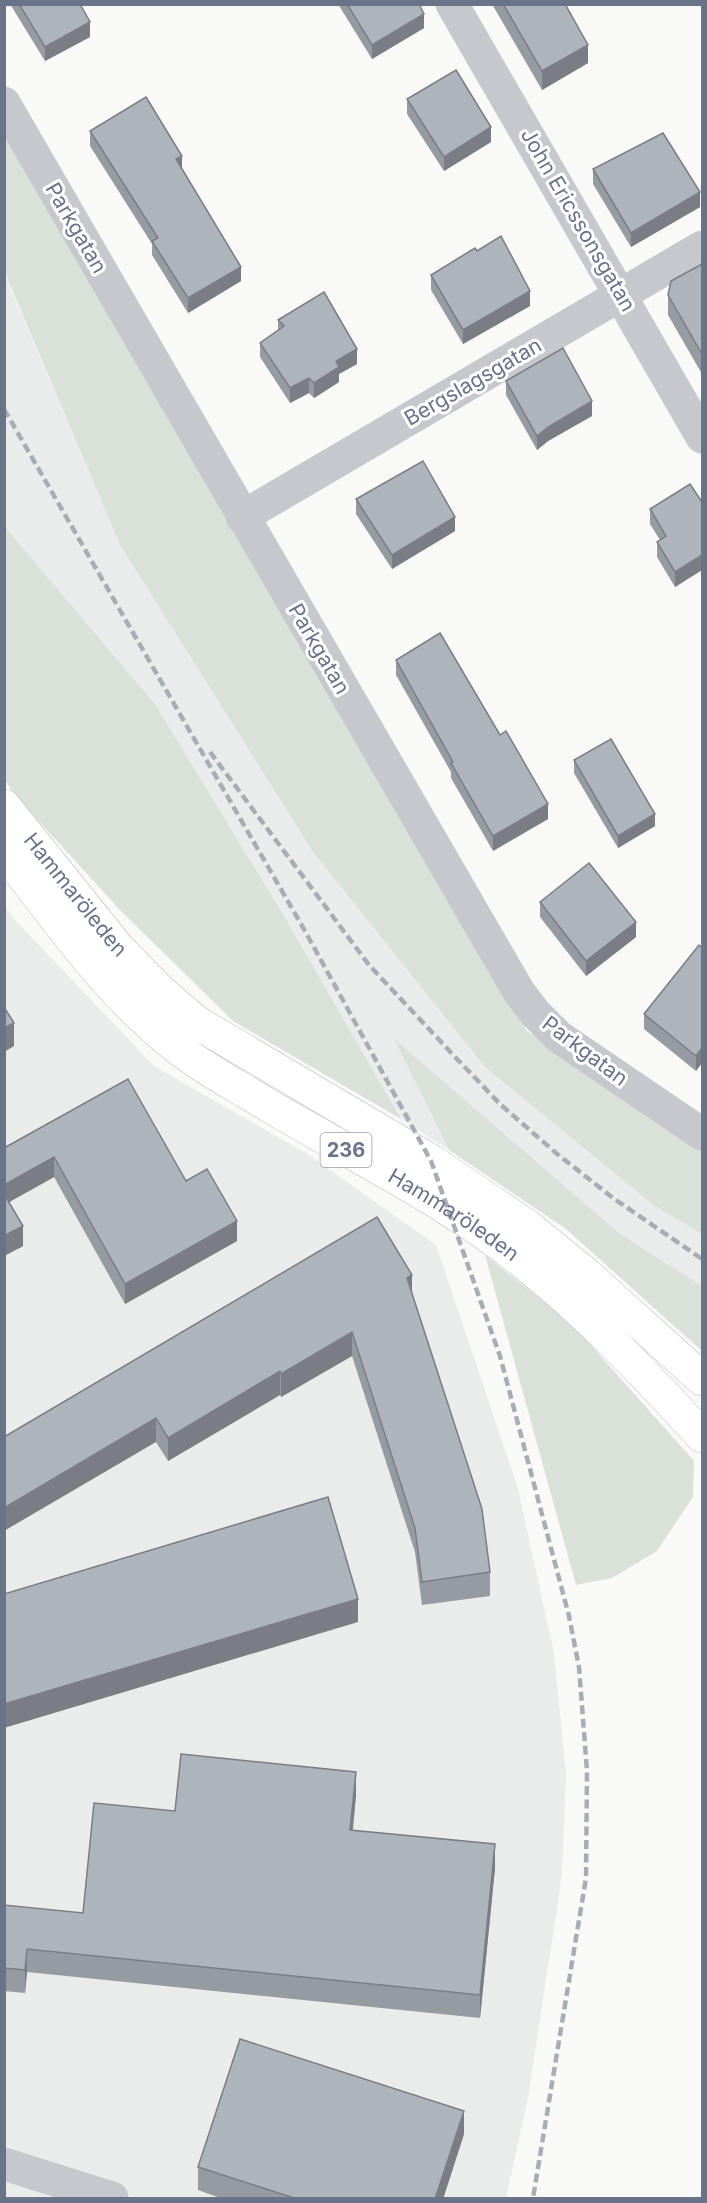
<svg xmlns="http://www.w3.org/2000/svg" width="707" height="2203" font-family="Inter,sans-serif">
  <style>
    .built { fill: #eaebeb }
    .green { fill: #dae1d9 }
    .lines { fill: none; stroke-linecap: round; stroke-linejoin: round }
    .primary-casing { stroke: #b9bcc1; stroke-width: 34 }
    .street { stroke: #c6c8cd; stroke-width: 33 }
    .primary { stroke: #fff; stroke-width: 33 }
    .rail { stroke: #a8acb4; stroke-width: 4.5; stroke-dasharray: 9 4.5; stroke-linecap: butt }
    .wall { fill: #969ba2 }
    .shaded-wall { fill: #7a7e84 }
    .building { fill: #aeb4bc; stroke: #7a7e84; stroke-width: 1.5 }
    .labels { text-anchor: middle; stroke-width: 6; stroke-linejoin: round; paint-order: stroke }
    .shield { fill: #fff; stroke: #969eac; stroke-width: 1.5 }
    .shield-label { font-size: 20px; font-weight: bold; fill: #697488 }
    .street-label { font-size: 21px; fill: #697488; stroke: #fff }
  </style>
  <rect width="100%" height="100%" fill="#f9faf8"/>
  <!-- built -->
  <g class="built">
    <polygon points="4,273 120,545 313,852 485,1067 652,1204 702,1234 702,1286 619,1233 395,1041 449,1150 401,1119 287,921 155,704 5,527"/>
    <polygon points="4,905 18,923 154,1066 306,1153 436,1245 517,1485 554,1653 566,1773 562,1875 528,2098 506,2198 5,2198"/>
  </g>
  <!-- green -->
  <g class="green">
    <polygon points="4,100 221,498 527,1031 702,1149 702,1234 652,1204 485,1067 313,852 120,545 5,273"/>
    <polygon points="5,527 155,704 287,921 401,1119 233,1021 120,910 13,793 5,780"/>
    <polygon points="394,1039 619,1233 702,1286 702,1351 566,1229 449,1150"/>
    <polygon points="485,1255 573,1325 694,1461 693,1497 657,1551 612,1578 576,1585"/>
  </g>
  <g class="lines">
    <defs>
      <g id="primary">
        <path id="s1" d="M4,806L118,948L160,991L196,1022L431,1161L527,1226L587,1275L702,1379"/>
        <path id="s2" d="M4,851C58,920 108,994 178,1048C199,1065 224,1079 248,1093C313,1133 383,1168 448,1209C545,1269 626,1353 702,1436"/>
      </g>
    </defs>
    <!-- primary casing -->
    <use href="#primary" class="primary-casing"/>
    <!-- street -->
    <g class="street">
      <polyline points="452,4 702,437"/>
      <polyline points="4,103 519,992 536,1014 559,1037 702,1134"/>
      <polyline points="242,517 702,247"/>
      <polyline points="4,2164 112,2198"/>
    </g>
    <!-- primary -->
    <use href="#primary" class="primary"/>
    <!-- rail -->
    <g class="rail">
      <polyline points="4,409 305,931 431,1161 500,1356 569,1616 579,1667 587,1771 586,1878 533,2198"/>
      <polyline points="210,752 369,965 457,1059 500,1104 556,1153 613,1198 702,1259"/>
    </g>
  </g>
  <!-- wall -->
  <g class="wall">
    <polygon points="10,4 80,4 90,37 45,61"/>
    <polygon points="338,4 419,4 424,28 372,59"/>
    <polygon points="492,4 565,4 588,63 542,90"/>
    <polygon points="407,99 491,142 444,171 407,114"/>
    <polygon points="90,131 182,169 241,281 188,313 152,255 152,244 90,146"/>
    <polygon points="593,169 700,207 631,247 593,184"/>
    <polygon points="477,251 530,306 463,344 431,290 431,275"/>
    <polygon points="702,264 702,374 668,315 668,295"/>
    <polygon points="278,320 357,364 339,374 339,382 314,398 309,393 290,403 260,357 260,343 278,330"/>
    <polygon points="506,381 592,416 548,441 537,450 506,395"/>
    <polygon points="356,499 455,531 392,569 356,514"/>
    <polygon points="702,502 702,570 675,587 657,557 657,542 660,540 650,524 650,509"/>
    <polygon points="702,623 702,640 701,638 701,624"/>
    <polygon points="396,660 500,735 548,819 493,851 451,778 451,772 396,675"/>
    <polygon points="574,760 655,826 618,848 574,773"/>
    <polygon points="540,902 636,937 586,976 540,917"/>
    <polygon points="702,948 696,1071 644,1029 644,1014"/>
    <polygon points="4,1148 186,1181 237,1241 125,1304 54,1177 9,1202 23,1246 4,1256"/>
    <polygon points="412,1294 490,1572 490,1596 422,1605 415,1552 352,1356 281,1397 280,1395 168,1461 156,1442 4,1437"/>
    <polygon points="356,1795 353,1830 495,1868 480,2018 27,1972 25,1993 4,1991 4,1905 83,1913 175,1811"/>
    <polygon points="464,2134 443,2199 223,2199 198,2190 198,2167"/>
  </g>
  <!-- shaded-wall -->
  <g class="shaded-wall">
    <polygon points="424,14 424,28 372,59 372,45"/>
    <polygon points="90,22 90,37 45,61 45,47"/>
    <polygon points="588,45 588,63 542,90 542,71"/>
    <polygon points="491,127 491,142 444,171 444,157"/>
    <polygon points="182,156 182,171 176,159"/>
    <polygon points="700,192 700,207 631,247 631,233"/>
    <polygon points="241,267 241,281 188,313 188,298"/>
    <polygon points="530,291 530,306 463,344 463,330"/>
    <polygon points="357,349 357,364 339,374 339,382 314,398 314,383 336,361"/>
    <polygon points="309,378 309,393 290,403 290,388"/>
    <polygon points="592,401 592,416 548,441 537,450 537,436 548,427"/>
    <polygon points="455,517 455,531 392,569 392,555"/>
    <polygon points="702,555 702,570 675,587 675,572"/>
    <polygon points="548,804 548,819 493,851 493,836"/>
    <polygon points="655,814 655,826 618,848 618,836"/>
    <polygon points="636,922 636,937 586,976 586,961"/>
    <polygon points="14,1023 14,1046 4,1052 4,1028"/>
    <polygon points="702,1048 702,1063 696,1071 696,1056"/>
    <polygon points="54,1157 54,1177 4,1205 4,1185"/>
    <polygon points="237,1221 237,1241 125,1304 125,1284"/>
    <polygon points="23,1226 23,1246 4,1256 4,1236"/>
    <polygon points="412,1275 412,1299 407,1278"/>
    <polygon points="352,1332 352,1356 281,1397 281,1374"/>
    <polygon points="280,1371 280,1395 168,1461 168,1438"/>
    <polygon points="156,1418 156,1442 4,1531 4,1508"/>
    <polygon points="358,1599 358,1622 4,1728 4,1704"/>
    <polygon points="356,1772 356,1795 350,1853 350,1830"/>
    <polygon points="495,1844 495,1868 480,2018 480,1995"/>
    <polygon points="27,1949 27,1972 25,1993 25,1970"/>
    <polygon points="464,2111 464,2134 443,2199 435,2199"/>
  </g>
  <!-- building -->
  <g class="building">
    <polygon points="19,4 80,4 90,22 45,47"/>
    <polygon points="347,4 419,4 424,14 372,45"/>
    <polygon points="503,4 565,4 588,45 542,71"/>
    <polygon points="456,70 491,127 444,157 407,99"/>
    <polygon points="146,97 182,156 176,159 241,267 188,298 152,241 158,238 90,131"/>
    <polygon points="663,133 700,192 631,233 593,169"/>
    <polygon points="501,236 530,291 463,330 431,275 475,248 477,251"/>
    <polygon points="702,264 702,354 668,295 671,281"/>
    <polygon points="324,292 357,349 336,361 339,367 314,383 309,378 290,388 260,343 284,326 278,320"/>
    <polygon points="563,348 592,401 548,427 537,436 506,381"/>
    <polygon points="423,461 455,517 392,555 356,499"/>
    <polygon points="690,484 702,502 702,555 675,572 657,542 666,536 650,509"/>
    <polygon points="440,633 500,735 506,731 548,804 493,836 451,763 453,762 396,660"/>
    <polygon points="611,739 655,814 618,836 574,760"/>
    <polygon points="589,863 636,922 586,961 540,902"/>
    <polygon points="699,945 702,948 702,1048 696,1056 644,1014"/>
    <polygon points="4,1007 14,1023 4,1028"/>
    <polygon points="128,1079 186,1181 207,1169 237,1221 125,1284 54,1157 4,1185 4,1148"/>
    <polygon points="4,1194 23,1226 4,1236"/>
    <polygon points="377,1217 412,1275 407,1278 482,1509 490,1572 422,1582 415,1528 352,1332 281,1374 280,1371 168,1438 156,1418 4,1508 4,1437"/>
    <polygon points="328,1497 358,1599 4,1704 4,1594"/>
    <polygon points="181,1754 356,1772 350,1830 495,1844 480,1995 27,1949 25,1970 4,1968 4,1905 83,1913 94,1803 175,1811"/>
    <polygon points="240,2039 464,2111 435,2199 297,2199 198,2167"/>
  </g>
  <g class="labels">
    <!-- shield labels -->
    <rect class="shield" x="320.5" y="1133" width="51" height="34" rx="4.5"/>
    <g class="shield-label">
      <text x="346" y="1157">236</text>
    </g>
    <!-- street labels -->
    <g class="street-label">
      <text transform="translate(578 220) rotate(60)" y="7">John Ericssonsgatan</text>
      <text transform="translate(76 228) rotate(60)" y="7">Parkgatan</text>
      <text transform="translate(473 382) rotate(-30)" y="7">Bergslagsgatan</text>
      <text transform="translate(319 649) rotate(60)" y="7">Parkgatan</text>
      <text dy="7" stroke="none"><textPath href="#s1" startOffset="114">Hammaröleden</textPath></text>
      <text transform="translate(585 1051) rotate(37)" y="7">Parkgatan</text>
      <text dy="7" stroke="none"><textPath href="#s2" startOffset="586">Hammaröleden</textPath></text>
    </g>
  </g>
  <!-- border -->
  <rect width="707" height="2203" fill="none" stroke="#697488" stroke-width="12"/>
</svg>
